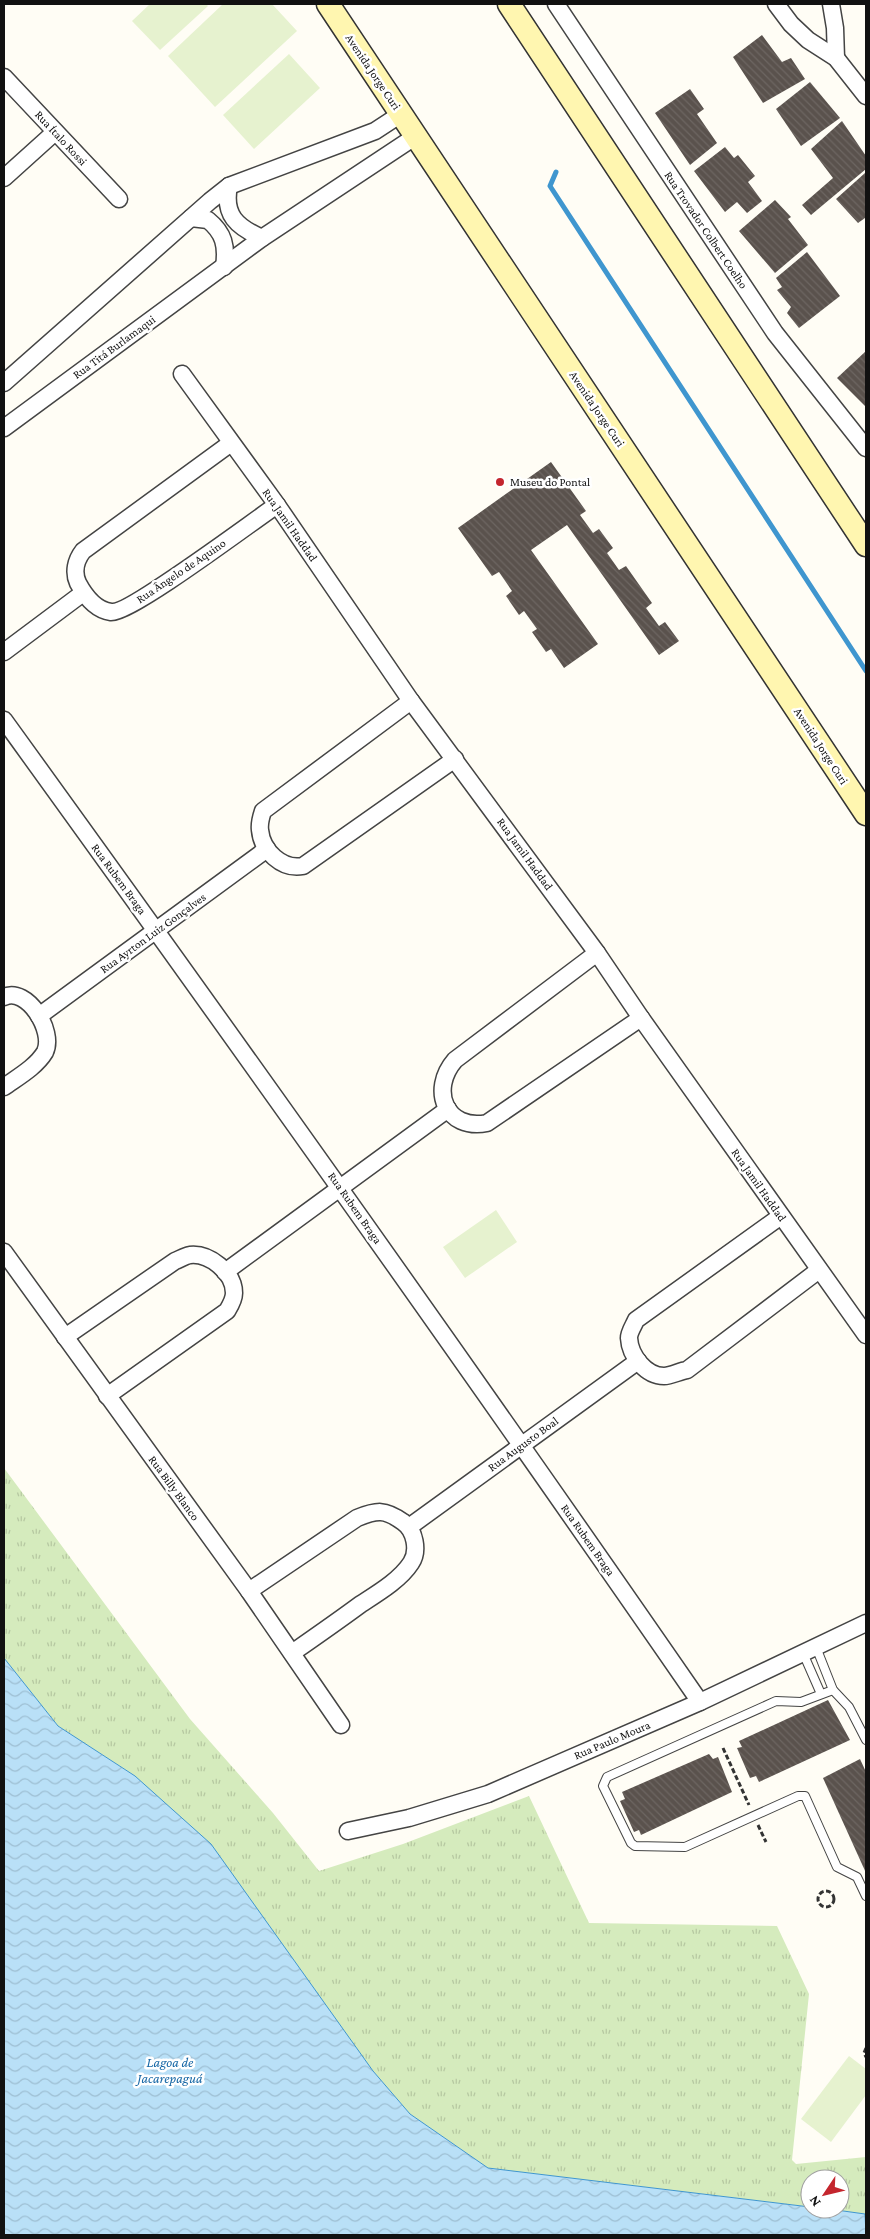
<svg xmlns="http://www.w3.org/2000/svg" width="870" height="2239" font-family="'Crimson Pro',serif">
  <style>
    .grass { fill: url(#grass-tufts) }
    .pitch { fill: #e6f2cf }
    .water { fill: url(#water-waves); stroke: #3f96cf }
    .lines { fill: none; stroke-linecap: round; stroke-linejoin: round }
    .stream { stroke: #3f96cf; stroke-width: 5 }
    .building { fill: url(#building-back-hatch) }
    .lane-casing { stroke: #444; stroke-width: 10 }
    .street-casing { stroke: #444; stroke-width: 19 }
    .secondary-casing { stroke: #333; stroke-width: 25 }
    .path { stroke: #333; stroke-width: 3; stroke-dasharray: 5 2.5; stroke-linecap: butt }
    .lane { stroke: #fff; stroke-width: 8 }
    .street { stroke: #fff; stroke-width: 16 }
    .secondary { stroke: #fff6b0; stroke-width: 22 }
    .poi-dot { fill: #c4262e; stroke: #fff; stroke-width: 2 }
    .labels { text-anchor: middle; stroke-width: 5; stroke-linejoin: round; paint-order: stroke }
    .street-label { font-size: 12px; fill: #111; stroke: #fff }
    .poi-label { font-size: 12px; fill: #111; stroke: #fff; text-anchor: start }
    .water-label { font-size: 14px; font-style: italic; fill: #1768a6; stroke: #fff }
  </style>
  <defs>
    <pattern id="grass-tufts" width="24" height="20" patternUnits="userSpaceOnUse" patternTransform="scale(1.25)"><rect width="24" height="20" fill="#d5ebbd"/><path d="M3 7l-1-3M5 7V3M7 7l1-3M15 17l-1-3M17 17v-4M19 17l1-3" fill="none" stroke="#b6c8a1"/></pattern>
    <pattern id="water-waves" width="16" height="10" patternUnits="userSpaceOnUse" patternTransform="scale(1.25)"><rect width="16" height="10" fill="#b9e0f7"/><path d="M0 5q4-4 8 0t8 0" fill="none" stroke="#9ebfd3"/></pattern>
    <pattern id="building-back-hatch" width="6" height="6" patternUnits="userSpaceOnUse" patternTransform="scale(1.25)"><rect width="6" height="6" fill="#5a524d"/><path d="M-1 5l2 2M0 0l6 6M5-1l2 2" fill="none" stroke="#6d6662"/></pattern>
  </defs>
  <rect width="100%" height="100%" fill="#fffdf5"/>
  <!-- grass -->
  <polygon class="grass" points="4,1468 190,1719 273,1813 319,1871 403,1844 529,1796 589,1923 777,1926 809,1994 792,2160 796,2164 866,2157 865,2214 829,2209 840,2209 840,2179 810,2179 810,2207 488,2168 410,2114 373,2071 135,1776 58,1726 4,1658"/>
  <!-- pitch -->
  <g class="pitch">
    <polygon points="150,4 206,4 208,6 160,50 132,21"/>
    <polygon points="223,4 272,4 297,31 215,107 168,56"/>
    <polygon points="289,54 320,88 254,149 223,115"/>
    <polygon points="496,1210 517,1242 465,1278 443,1247"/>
    <polygon points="849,2056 866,2069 866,2095 831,2142 801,2119"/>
  </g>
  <!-- water -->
  <polygon class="water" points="4,1658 58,1726 135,1776 211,1844 373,2071 410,2114 488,2168 810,2207 810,2209 829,2209 865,2214 866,2235 4,2235"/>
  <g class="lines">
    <!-- stream -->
    <polyline class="stream" points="556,172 550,186 866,671"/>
  </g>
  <!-- building -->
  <g class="building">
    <polygon points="762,35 782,62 791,58 805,79 763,103 733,57"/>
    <polygon points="810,82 840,118 801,146 776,109"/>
    <polygon points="690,89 704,109 697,114 717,143 690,165 655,113"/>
    <polygon points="842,121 866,156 866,169 811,215 802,205 833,178 811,149"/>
    <polygon points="725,147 734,158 738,155 755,176 748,182 762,201 747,213 737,202 725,212 694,171"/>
    <polygon points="865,173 866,175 866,220 865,218 858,223 836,199"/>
    <polygon points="775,200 791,217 788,219 808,245 775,273 739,231"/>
    <polygon points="807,252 840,296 799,328 787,313 791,307 777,290 782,287 776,278"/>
    <polygon points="866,351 866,407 837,378"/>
    <polygon points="551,462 586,511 580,515 593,533 599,529 613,548 607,553 619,570 626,566 652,603 646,608 659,626 665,622 679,641 659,655 567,525 531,550 598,644 564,668 551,649 546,652 532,632 537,629 524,611 519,615 506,596 512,591 499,572 492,576 458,528"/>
    <polygon points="828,1700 850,1740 759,1782 756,1776 750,1778 737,1748 742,1747 739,1741"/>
    <polygon points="709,1754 713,1759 718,1757 732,1792 641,1835 639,1830 634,1832 620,1801 625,1799 622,1792"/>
    <polygon points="860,1759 866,1772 866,1873 823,1778"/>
  </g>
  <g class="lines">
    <defs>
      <g id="lane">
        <polyline points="816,1647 833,1690 849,1707 866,1740"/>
        <polyline points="803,1653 821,1694"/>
        <polyline points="833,1690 801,1702 776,1701 607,1777 603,1786 631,1843 635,1846 685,1847 798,1796 805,1796 837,1867 857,1877 866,1896"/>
      </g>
      <g id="street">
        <polyline points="556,4 775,333 866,448"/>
        <polyline points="776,4 791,24 808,40 836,58 866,96"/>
        <polyline points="831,4 835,28 836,58"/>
        <polyline points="4,77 119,199"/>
        <polyline points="4,178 55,132"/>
        <path d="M229,186C223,215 237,227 262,238"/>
        <path d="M191,218L208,220C224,233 227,246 224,267"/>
        <polyline points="182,374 277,505 411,701 597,953 641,1018 866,1335"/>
        <polyline points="4,383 210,201 229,186 375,131 401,114"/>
        <polyline points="4,428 262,238 416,136"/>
        <path d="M231,443L83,551C76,560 73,572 78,583C85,596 95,610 111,612C130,614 253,521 277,505"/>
        <polyline points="4,652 83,593"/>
        <path d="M411,701L263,811C261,817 259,823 260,830C262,851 282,870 303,866L455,759"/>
        <path d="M4,720C239,1045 472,1372 700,1702"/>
        <path d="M597,953L455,1060C429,1090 446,1131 487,1123L641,1018"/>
        <path d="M4,997C27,986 55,1031 45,1052C36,1067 18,1077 4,1087"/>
        <polyline points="39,1016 267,849"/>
        <path d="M781,1216L636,1320C634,1325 629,1332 629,1338C630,1356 646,1376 664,1376C671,1376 680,1371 687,1370L819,1270"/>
        <polyline points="4,1252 249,1591 341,1725"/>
        <polyline points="225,1272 448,1109"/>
        <path d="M65,1337L175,1261C180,1259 185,1256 190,1255C209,1253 234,1272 234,1293C234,1300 230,1306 227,1311L107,1396"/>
        <polyline points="409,1527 638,1361"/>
        <path d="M249,1591L357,1518C377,1510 385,1509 403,1522C415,1530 419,1551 411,1563C400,1580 378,1593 361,1604C338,1621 315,1637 292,1653"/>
        <polyline points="348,1831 409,1818 488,1794 700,1702 866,1623"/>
      </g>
      <g id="secondary">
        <polyline points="328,4 866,814"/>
        <polyline points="509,4 866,545"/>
      </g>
    </defs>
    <!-- lane casing -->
    <use href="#lane" class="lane-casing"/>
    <!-- street casing -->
    <use href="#street" class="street-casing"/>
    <!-- secondary casing -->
    <use href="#secondary" class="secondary-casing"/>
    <!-- path -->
    <g class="path">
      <polyline points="723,1748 749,1805"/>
      <polyline points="758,1825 766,1842"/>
      <circle cx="826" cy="1899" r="8"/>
      <polyline points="866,2048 864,2053 866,2057"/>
    </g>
    <!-- lane -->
    <use href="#lane" class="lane"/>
    <!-- street -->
    <use href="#street" class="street"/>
    <!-- secondary -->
    <use href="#secondary" class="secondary"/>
  </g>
  <!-- markers -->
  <circle class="poi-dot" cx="500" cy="482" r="5"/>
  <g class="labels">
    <!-- street labels -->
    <g class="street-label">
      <text transform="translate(373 72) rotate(56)" y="4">Avenida Jorge Curi</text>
      <text transform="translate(61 138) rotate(47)" y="4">Rua Ítalo Rossi</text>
      <text transform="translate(706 230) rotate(56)" y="4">Rua Trovador Colbert Coelho</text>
      <text transform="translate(114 347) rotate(-36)" y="4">Rua Titá Burlamaqui</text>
      <text transform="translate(597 409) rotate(56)" y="4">Avenida Jorge Curi</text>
      <text transform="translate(290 525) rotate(55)" y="4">Rua Jamil Haddad</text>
      <text transform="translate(181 571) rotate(-34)" y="4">Rua Ângelo de Aquino</text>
      <text transform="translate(821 746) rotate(57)" y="4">Avenida Jorge Curi</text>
      <text transform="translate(525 854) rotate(54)" y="4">Rua Jamil Haddad</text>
      <text transform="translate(119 879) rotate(54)" y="4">Rua Rubem Braga</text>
      <text transform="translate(153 933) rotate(-36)" y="4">Rua Ayrton Luiz Gonçalves</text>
      <text transform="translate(759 1185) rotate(55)" y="4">Rua Jamil Haddad</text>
      <text transform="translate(355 1208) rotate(55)" y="4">Rua Rubem Braga</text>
      <text transform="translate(523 1444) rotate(-36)" y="4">Rua Augusto Boal</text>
      <text transform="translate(174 1488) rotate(54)" y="4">Rua Billy Blanco</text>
      <text transform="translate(588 1540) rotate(55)" y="4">Rua Rubem Braga</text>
      <text transform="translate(612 1740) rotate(-23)" y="4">Rua Paulo Moura</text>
    </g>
    <!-- poi labels -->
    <g class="poi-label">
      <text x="510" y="486">Museu do Pontal</text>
    </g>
    <!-- water labels -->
    <g class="water-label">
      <text x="170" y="2067">Lagoa de<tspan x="170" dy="16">Jacarepaguá</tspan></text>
    </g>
  </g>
  <!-- border -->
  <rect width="870" height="2239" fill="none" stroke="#111111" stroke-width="10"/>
  <!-- north arrow -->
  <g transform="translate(825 2194) rotate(235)"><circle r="24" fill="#ffffff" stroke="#a0a0a0"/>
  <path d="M0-4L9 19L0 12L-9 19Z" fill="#c4262e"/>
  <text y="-8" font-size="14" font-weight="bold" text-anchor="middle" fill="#111111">N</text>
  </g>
</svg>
